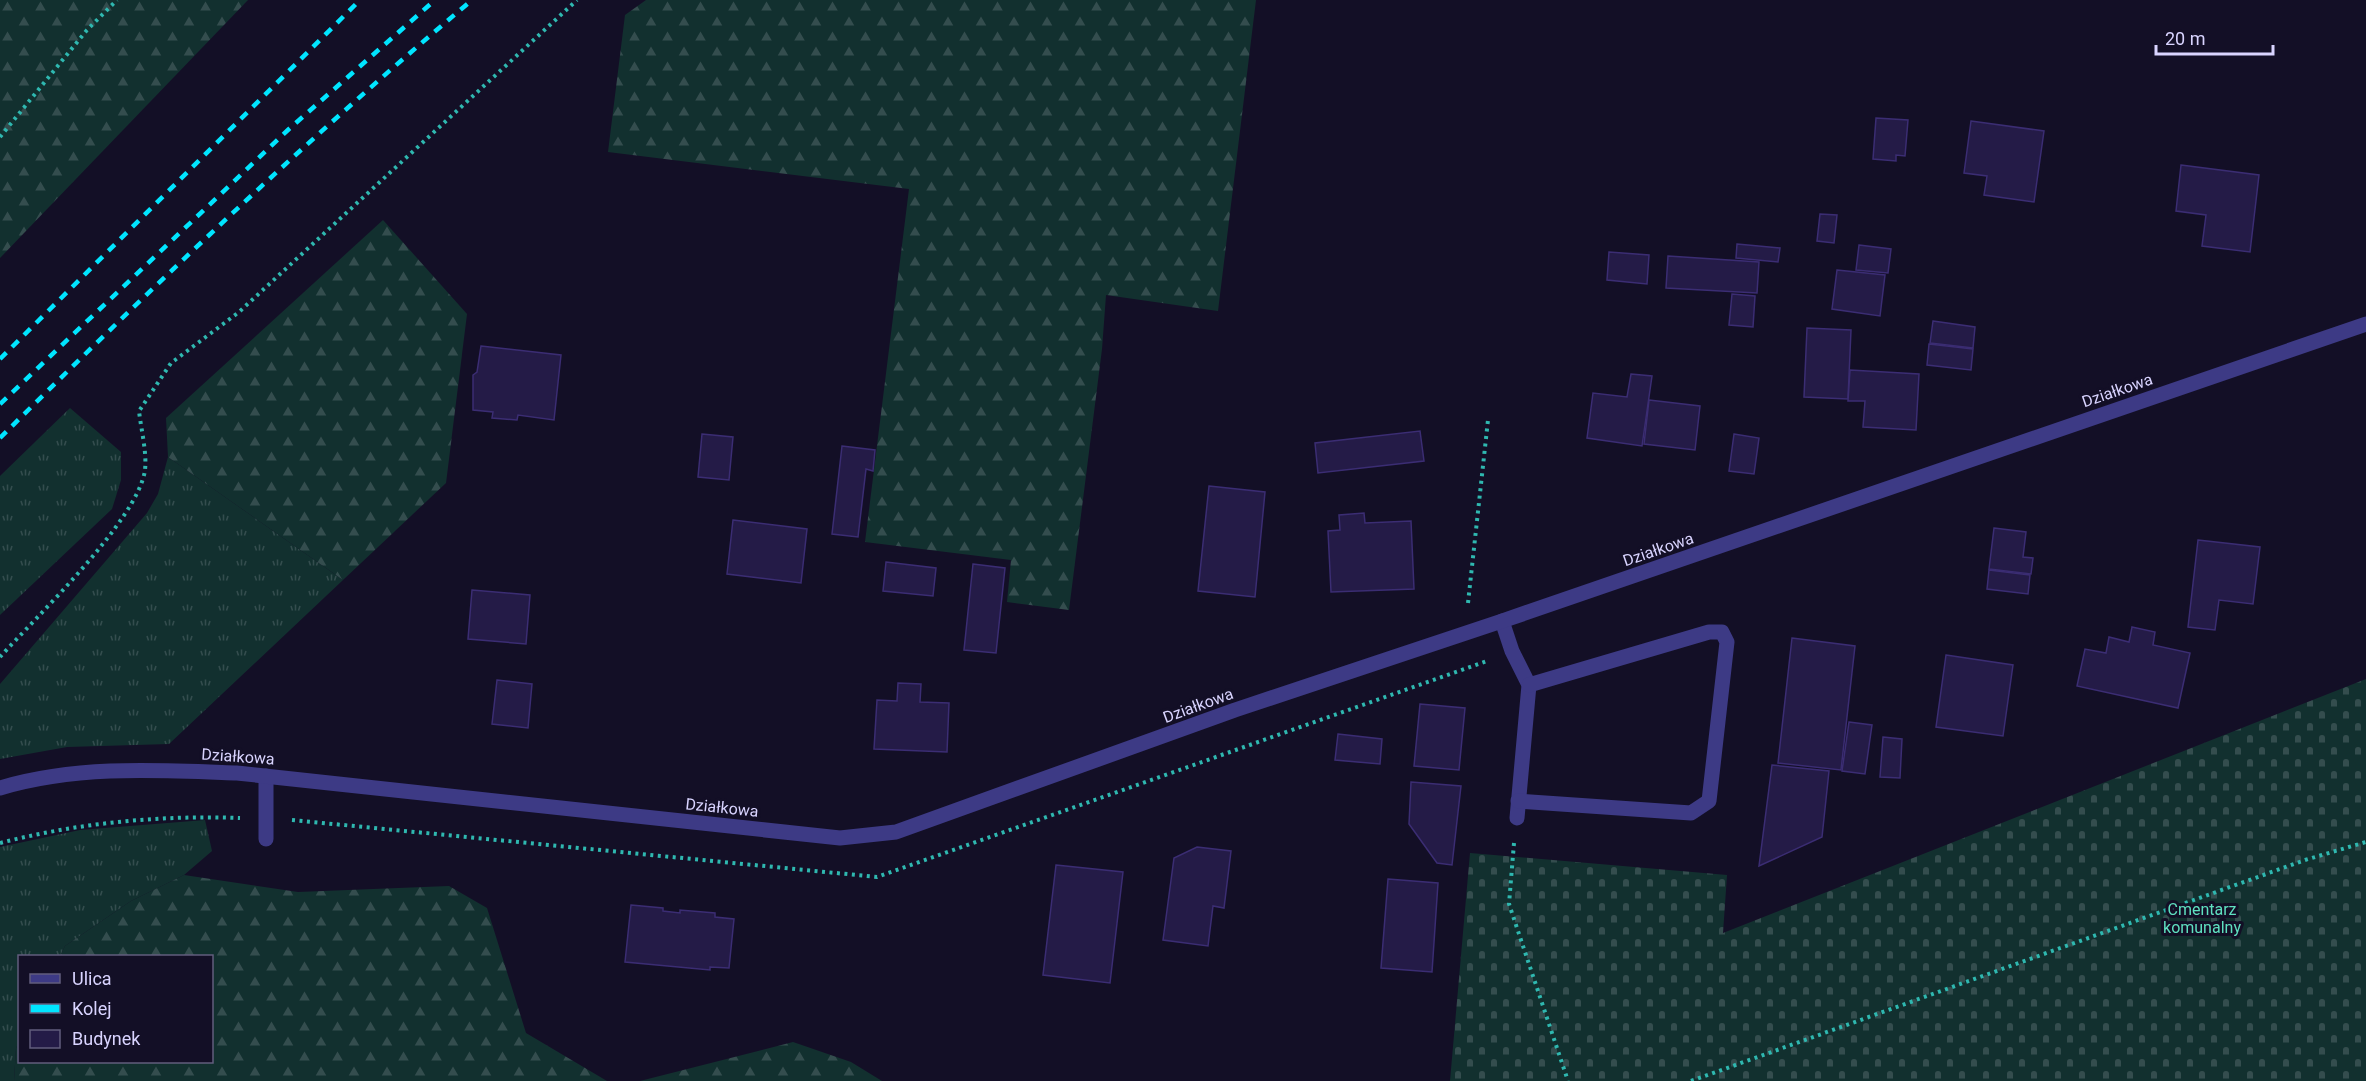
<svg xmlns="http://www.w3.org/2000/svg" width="2366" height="1081" font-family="Roboto,sans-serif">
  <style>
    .grass { fill: url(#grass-tufts) }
    .forest { fill: url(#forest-firs) }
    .cemetery { fill: url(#cemetery-stones) }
    .building { fill: #241b47; stroke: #3b2d73; stroke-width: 1.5 }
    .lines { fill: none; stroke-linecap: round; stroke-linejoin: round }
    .path { stroke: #2fb8b0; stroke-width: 4; stroke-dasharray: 3 4.5; stroke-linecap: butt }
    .lane { stroke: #3d3a85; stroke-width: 15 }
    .street { stroke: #3d3a85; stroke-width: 15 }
    .rail { stroke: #00e5ff; stroke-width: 4.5; stroke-dasharray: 9 8; stroke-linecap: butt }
    .labels { text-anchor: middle; stroke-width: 6; stroke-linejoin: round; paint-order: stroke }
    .street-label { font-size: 16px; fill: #d9d4ff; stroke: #130f26 }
    .park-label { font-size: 16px; fill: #5fe0c0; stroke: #130f26 }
  </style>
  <defs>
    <pattern id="grass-tufts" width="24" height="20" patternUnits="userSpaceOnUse" patternTransform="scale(1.5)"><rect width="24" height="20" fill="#12302f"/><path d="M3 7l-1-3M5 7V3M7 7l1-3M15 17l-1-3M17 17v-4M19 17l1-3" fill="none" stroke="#344d4e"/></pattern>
    <pattern id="forest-firs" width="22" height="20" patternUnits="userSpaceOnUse" patternTransform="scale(1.5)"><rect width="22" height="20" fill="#12302f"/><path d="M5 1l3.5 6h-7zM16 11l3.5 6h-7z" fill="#344d4e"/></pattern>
    <pattern id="cemetery-stones" width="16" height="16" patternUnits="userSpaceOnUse" patternTransform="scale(1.5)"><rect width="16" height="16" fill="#12302f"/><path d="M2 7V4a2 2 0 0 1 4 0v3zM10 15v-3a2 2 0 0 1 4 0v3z" fill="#344d4e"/></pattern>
  </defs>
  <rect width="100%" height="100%" fill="#130f26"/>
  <!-- grass -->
  <g class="grass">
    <polygon points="70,408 121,452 121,480 112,509 0,615 0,476"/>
    <polygon points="168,457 343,580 169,744 67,747 0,759 0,684 147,513 158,494"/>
    <polygon points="205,820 212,851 184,875 131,901 65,946 60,956 20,956 20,1040 16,1048 14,1081 0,1081 0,847 80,830"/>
  </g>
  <!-- forest -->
  <g class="forest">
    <polygon points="0,0 248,0 0,258"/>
    <polygon points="646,0 1256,0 1218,311 1106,295 1102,349 1069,610 1007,602 1011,560 865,542 909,189 608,152 625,15"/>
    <polygon points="383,220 467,314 446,483 343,580 168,457 166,418"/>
    <polygon points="184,875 298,892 449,886 487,908 526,1033 607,1081 14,1081 16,1048 19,1040 20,1062 212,1062 212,956 60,956 65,946 131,901"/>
    <polygon points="793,1042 851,1062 882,1081 640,1081"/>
  </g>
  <!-- cemetery -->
  <polygon class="cemetery" points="2366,679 2366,1081 1450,1081 1470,853 1727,875 1723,933"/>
  <!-- building -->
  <g class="building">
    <polygon points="1876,118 1908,120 1905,156 1896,155 1896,161 1873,159"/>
    <polygon points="1971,121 2044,131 2034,202 1984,195 1987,176 1964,173"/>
    <polygon points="2181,165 2259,175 2250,252 2202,246 2206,215 2176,211"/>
    <polygon points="1820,214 1837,215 1834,243 1817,241"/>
    <polygon points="1737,244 1780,248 1778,262 1736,258"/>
    <polygon points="1859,245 1891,249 1888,273 1856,270"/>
    <polygon points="1609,252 1649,255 1647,284 1607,280"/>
    <polygon points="1668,256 1759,262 1757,293 1666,288"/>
    <polygon points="1837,270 1885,275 1880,316 1832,309"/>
    <polygon points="1732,294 1755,296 1753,327 1729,325"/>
    <polygon points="1933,321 1975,327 1973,348 1930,343"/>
    <polygon points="1807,328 1851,330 1848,399 1804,397"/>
    <polygon points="1929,344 1973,349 1971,370 1927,365"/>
    <polygon points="481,346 561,355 554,420 518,415 517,420 492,418 493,412 473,410 473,375 477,372"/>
    <polygon points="1850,370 1919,374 1916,430 1863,427 1865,401 1848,401"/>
    <polygon points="1631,374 1652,376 1642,446 1587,438 1593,393 1627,397"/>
    <polygon points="1649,400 1700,406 1695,450 1644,444"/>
    <polygon points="1420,431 1424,461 1318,473 1315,443"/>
    <polygon points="702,434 733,437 729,480 698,477"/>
    <polygon points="1734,434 1759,438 1754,474 1729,471"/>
    <polygon points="842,446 875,450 873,471 866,469 858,537 832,534"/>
    <polygon points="1209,486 1265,492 1255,597 1198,591"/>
    <polygon points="1364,513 1365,523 1411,521 1414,589 1331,592 1328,531 1340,530 1339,515"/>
    <polygon points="733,520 807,529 801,583 727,574"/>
    <polygon points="1994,528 2026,532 2023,557 2033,558 2031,574 1989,569"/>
    <polygon points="2198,540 2260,547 2253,604 2219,600 2215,630 2188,627"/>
    <polygon points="886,562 936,568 933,596 883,591"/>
    <polygon points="973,564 1005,568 996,653 964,650"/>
    <polygon points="1989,570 2030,575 2028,594 1987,589"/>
    <polygon points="472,590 530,595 526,644 468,639"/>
    <polygon points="2132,627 2155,632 2153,645 2190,653 2178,708 2077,686 2085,649 2106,653 2109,637 2129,642"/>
    <polygon points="1792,638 1855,646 1841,770 1778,763"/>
    <polygon points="1946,655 2013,665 2003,736 1936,727"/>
    <polygon points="497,680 532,684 528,728 492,724"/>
    <polygon points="898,683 921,684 920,702 949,703 947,752 874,749 877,700 897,701"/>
    <polygon points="1420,704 1465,708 1459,770 1414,766"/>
    <polygon points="1849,722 1872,725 1865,774 1842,771"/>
    <polygon points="1338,734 1382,739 1380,764 1335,760"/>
    <polygon points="1883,737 1902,739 1900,778 1880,777"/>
    <polygon points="1772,765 1829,771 1822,837 1759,866"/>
    <polygon points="1411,782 1461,786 1452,865 1437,863 1409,824"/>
    <polygon points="1197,847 1231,851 1224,908 1213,906 1208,946 1163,940 1174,858"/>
    <polygon points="1056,865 1123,872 1110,983 1043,975"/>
    <polygon points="1388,879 1438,883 1432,972 1381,968"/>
    <polygon points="631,905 663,908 663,911 680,913 680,910 715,913 715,917 734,919 729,968 710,967 710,970 625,962"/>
  </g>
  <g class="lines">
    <!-- path -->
    <g class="path">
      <polyline points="0,137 87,30 117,0"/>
      <polyline points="1468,603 1488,420"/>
      <path d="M0,657C36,617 138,520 145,470C147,452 141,429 139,411L171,363L239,312L577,0"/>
      <polyline points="292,820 877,877 1487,661"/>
      <path d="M0,843C78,823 159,815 240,818"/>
      <polyline points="1514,843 1509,904 1568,1081"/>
      <polyline points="1691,1081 2305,860 2366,842"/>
    </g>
    <!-- lane -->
    <g class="lane">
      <polyline points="1502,621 1512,651 1529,685 1517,818"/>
      <polyline points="266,776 266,839"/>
      <polyline points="1518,801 1691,813 1709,801 1727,642 1722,632 1709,632 1529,685"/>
    </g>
    <!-- street -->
    <path class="street" d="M0,788C77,765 158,770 237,773L840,838L896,832L1235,710L1502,621L2366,324"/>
    <!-- rail -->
    <g class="rail">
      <polyline points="0,359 360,0"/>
      <polyline points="0,404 289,129 435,0"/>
      <path d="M0,438C152,287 308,138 472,0"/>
    </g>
  </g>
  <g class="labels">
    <!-- street labels -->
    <g class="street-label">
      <text transform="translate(2117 390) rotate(-19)" y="6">Działkowa</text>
      <text transform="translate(1658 549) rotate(-19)" y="6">Działkowa</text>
      <text transform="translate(1198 705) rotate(-20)" y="6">Działkowa</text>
      <text transform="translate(238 756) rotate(4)" y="6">Działkowa</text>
      <text transform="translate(722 807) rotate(6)" y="6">Działkowa</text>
    </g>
    <!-- park labels -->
    <g class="park-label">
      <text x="2202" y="915">Cmentarz<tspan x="2202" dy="18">komunalny</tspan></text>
    </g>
  </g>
  <!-- legend -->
  <rect x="18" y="955" width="195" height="108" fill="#130f26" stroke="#625e7d" stroke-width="1.5"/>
  <rect x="30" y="974" width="30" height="9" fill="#3d3a85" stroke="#625e7d" stroke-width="1.5"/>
  <text x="72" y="985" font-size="18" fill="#d9d4ff">Ulica</text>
  <rect x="30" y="1004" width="30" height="9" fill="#00e5ff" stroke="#625e7d" stroke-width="1.5"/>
  <text x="72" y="1015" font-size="18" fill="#d9d4ff">Kolej</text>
  <rect x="30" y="1030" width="30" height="18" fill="#241b47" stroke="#625e7d" stroke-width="1.5"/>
  <text x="72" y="1045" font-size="18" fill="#d9d4ff">Budynek</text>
  <!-- scale -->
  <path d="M2156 45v9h117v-9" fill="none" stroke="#d9d4ff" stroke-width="3"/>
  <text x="2165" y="45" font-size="18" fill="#d9d4ff" stroke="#130f26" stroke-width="4.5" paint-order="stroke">20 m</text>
</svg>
